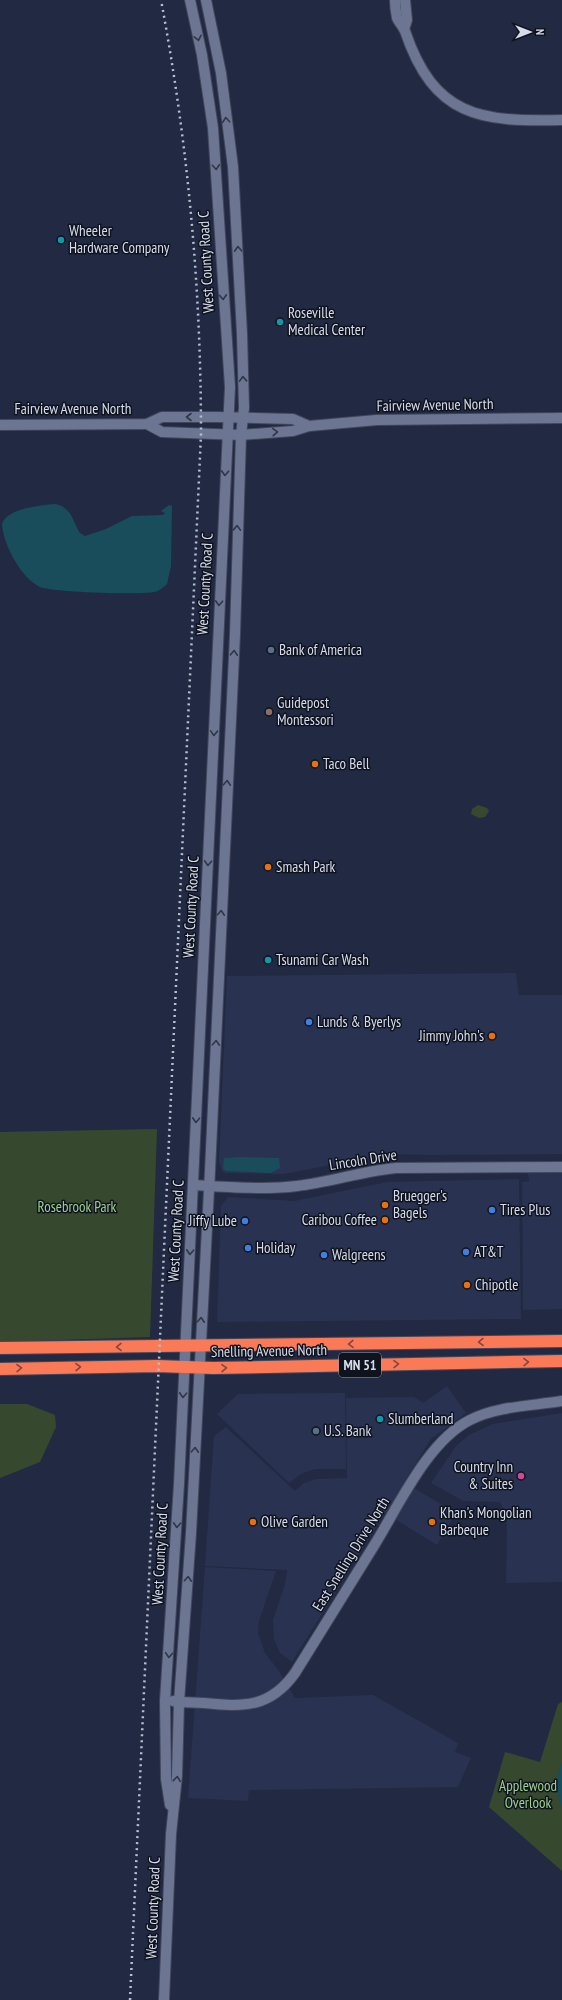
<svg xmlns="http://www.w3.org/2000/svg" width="562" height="2000" font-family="'PT Sans Narrow',sans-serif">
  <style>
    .built { fill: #293250 }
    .green { fill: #36492f }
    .water { fill: #194d5c }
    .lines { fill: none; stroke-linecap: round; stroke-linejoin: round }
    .secondary-casing { stroke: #41465b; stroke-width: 12 }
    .highway-casing { stroke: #41465b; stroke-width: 14 }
    .secondary { stroke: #6c7693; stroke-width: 10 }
    .highway { stroke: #fa7a57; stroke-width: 12 }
    .rail { stroke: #b9bfd1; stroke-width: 2.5; stroke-dasharray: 2 4; stroke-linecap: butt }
    .oneway { stroke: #303647 }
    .oneway2 { stroke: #84463a }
    .culture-dot { fill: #0f9aa8; stroke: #0f131e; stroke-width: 1.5 }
    .service-dot { fill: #5c6f8a; stroke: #0f131e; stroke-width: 1.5 }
    .education-dot { fill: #8d6e63; stroke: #0f131e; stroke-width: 1.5 }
    .food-dot { fill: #e8710a; stroke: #0f131e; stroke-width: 1.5 }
    .shop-dot { fill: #3f7fe0; stroke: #0f131e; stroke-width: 1.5 }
    .hotel-dot { fill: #d1479c; stroke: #0f131e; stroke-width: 1.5 }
    .labels { text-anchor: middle; stroke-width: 3; stroke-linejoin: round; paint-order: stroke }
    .shield { fill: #0f131e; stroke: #9aa0ae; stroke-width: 1 }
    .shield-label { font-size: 14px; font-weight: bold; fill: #d6dcec }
    .poi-label { font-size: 15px; fill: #d6dcec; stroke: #0f131e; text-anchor: start }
    .street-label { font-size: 15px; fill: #d6dcec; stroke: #0f131e }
    .park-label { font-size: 15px; fill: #9ed08e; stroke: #0f131e }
  </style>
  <rect width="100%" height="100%" fill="#222942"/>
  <!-- built -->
  <g class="built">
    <polygon points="516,973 519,995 562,995 562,1154 431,1155 387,1154 284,1174 226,1173 222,1171 219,1162 227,976"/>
    <polygon points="528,1173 562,1173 562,1309 523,1310 522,1182 529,1181"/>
    <polygon points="519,1179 521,1319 217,1322 221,1206 228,1197 294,1201 387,1182"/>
    <polygon points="447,1386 466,1413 431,1439 404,1482 456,1513 437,1545 385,1513 292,1662 280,1653 274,1639 273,1620 285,1584 287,1570 205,1566 214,1436 226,1427 295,1491 304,1483 316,1479 347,1478 346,1398 414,1397 423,1403"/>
    <polygon points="345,1393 346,1469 315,1469 301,1474 289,1483 217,1414 238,1394"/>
    <polygon points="562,1413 562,1582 506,1583 507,1517 500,1502 463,1501 431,1483 456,1446 469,1435 493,1424"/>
    <polygon points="205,1567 276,1571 259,1621 258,1633 265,1653 279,1671 295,1698 373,1695 458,1743 455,1752 471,1758 458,1787 249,1790 248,1801 188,1798"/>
  </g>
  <!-- green -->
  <g class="green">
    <polygon points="478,805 487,808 489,811 485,817 479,818 471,814 472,809"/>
    <polygon points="157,1129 150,1337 0,1342 0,1132"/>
    <polygon points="0,1404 27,1404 55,1415 56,1427 40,1462 0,1478"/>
    <polygon points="562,1702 562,1871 489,1807 505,1752 540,1762 558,1704"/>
  </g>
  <!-- water -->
  <g class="water">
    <path d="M56,504C73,509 72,521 80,533L85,536L106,529L132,516L163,515L165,513L161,511L169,505L172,506L171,566L167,584C165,586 161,589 158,591C149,596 50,592 40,587C21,578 3,544 2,524C7,508 42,505 56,504Z"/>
    <polygon points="241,1157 279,1158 280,1168 271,1173 227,1171 223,1169 224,1158"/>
    <path d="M562,1762V1808C555,1790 555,1780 562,1762Z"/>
  </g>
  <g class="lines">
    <defs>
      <g id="secondary">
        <path d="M395,0C395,6 396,13 397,18C399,23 403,26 405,31C434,117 480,122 562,120"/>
        <polyline points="404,29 407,20 405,0"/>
        <polyline points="147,424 162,432 241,435 293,431 309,426 377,420 562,418"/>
        <polyline points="0,425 147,424 162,417 217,417 293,419 309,426"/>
        <path d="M194,1185C226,1187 265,1190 297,1186C331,1182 363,1171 396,1168L562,1167"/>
        <path d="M173,1701C183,1703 194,1702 204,1703C244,1707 270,1708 295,1673C322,1630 348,1587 375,1544C399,1505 428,1441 470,1420C497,1406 532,1406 562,1401"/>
        <polyline points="170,1805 166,1779 165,1701 179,1484 230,387 213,128 202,55 190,0"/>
        <polyline points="164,2000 171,1834 177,1776 179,1702 191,1533 210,1171 235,634 241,435 244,408 242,334 233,167 221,73 206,0"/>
      </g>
      <g id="highway">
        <polyline points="0,1348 562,1341"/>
        <polyline points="0,1369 157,1366 213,1368 562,1361"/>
      </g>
    </defs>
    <!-- secondary casing -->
    <use href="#secondary" class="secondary-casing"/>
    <!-- highway casing -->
    <use href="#highway" class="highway-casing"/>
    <!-- secondary -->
    <use href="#secondary" class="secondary"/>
    <!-- highway -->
    <use href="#highway" class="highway"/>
    <!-- rail -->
    <path class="rail" d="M130,2000L201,434C201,288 188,144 161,0"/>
  </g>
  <!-- one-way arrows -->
  <defs><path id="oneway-chevron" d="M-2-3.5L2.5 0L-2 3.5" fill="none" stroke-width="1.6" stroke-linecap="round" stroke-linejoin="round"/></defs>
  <g class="oneway">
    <use href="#oneway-chevron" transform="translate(198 38) rotate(78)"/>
    <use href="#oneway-chevron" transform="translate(226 120) rotate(-95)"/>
    <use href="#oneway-chevron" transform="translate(216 167) rotate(86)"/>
    <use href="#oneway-chevron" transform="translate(238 249) rotate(-93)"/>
    <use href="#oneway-chevron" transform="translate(223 297) rotate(87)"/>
    <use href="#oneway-chevron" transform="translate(243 379) rotate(-92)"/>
    <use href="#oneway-chevron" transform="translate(189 417) rotate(-180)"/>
    <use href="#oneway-chevron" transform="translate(275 432) rotate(-4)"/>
    <use href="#oneway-chevron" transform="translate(225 473) rotate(93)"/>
    <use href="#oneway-chevron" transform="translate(237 528) rotate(-88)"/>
    <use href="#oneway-chevron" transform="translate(219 603) rotate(93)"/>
    <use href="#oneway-chevron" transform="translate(234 653) rotate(-87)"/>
    <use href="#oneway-chevron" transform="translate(214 733) rotate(92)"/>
    <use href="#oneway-chevron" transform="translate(227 783) rotate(-87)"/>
    <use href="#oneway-chevron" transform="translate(208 863) rotate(93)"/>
    <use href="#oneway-chevron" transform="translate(221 913) rotate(-87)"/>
    <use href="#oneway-chevron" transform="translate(216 1043) rotate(-87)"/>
    <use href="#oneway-chevron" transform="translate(196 1120) rotate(93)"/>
    <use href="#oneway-chevron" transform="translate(190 1252) rotate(93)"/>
    <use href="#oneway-chevron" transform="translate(201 1320) rotate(-87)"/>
    <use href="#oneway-chevron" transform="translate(183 1395) rotate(93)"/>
    <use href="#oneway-chevron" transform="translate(195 1450) rotate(-87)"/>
    <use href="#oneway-chevron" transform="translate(177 1525) rotate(93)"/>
    <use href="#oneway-chevron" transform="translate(188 1579) rotate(-86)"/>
    <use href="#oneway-chevron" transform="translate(169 1655) rotate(94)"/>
    <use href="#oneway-chevron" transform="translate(177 1779) rotate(-84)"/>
  </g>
  <g class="oneway2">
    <use href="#oneway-chevron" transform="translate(481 1342) rotate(179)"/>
    <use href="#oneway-chevron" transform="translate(351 1344) rotate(179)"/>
    <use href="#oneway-chevron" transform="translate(119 1347) rotate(179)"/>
    <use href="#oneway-chevron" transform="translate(526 1362) rotate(-1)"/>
    <use href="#oneway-chevron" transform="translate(396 1364) rotate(-1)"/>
    <use href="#oneway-chevron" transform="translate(78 1367) rotate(-1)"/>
    <use href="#oneway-chevron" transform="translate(19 1368) rotate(-1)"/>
    <use href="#oneway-chevron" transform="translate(224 1368) rotate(-1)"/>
  </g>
  <!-- markers -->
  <g class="culture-dot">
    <circle cx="61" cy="240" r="4"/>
    <circle cx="280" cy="322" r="4"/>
    <circle cx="268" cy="960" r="4"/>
    <circle cx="380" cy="1419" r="4"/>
  </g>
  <g class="service-dot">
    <circle cx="271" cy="650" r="4"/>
    <circle cx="316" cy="1431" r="4"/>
  </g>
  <circle class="education-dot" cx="269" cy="712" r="4"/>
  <g class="food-dot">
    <circle cx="315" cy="764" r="4"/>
    <circle cx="268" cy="867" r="4"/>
    <circle cx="492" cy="1036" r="4"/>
    <circle cx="385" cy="1205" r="4"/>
    <circle cx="385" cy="1220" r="4"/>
    <circle cx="467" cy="1285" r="4"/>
    <circle cx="253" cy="1522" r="4"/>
    <circle cx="432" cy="1522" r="4"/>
  </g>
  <g class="shop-dot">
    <circle cx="309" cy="1022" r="4"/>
    <circle cx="492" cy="1210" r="4"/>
    <circle cx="245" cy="1221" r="4"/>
    <circle cx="248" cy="1248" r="4"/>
    <circle cx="466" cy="1252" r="4"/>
    <circle cx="324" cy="1255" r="4"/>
  </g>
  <circle class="hotel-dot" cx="521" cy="1476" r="4"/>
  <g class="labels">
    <!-- shield labels -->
    <rect class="shield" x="339" y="1353" width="42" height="24" rx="3"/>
    <g class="shield-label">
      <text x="360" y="1370">MN 51</text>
    </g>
    <!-- poi labels -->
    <g class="poi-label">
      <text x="69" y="236">Wheeler<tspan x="69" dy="17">Hardware Company</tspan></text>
      <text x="288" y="318">Roseville<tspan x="288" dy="17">Medical Center</tspan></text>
      <text x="279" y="655">Bank of America</text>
      <text x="277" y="708">Guidepost<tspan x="277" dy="17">Montessori</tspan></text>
      <text x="323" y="769">Taco Bell</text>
      <text x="276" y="872">Smash Park</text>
      <text x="276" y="965">Tsunami Car Wash</text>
      <text x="317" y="1027">Lunds &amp; Byerlys</text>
      <text x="484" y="1041" text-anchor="end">Jimmy John's</text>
      <text x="393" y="1201">Bruegger's<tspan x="393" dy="17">Bagels</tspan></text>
      <text x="500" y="1215">Tires Plus</text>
      <text x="377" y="1225" text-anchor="end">Caribou Coffee</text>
      <text x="237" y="1226" text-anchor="end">Jiffy Lube</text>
      <text x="256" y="1253">Holiday</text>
      <text x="474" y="1257">AT&amp;T</text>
      <text x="332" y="1260">Walgreens</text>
      <text x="475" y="1290">Chipotle</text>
      <text x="388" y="1424">Slumberland</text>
      <text x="324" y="1436">U.S. Bank</text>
      <text x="513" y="1472" text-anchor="end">Country Inn<tspan x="513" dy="17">&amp; Suites</tspan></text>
      <text x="440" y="1518">Khan's Mongolian<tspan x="440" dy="17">Barbeque</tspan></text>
      <text x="261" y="1527">Olive Garden</text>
    </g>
    <!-- street labels -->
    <g class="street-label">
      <text transform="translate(206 262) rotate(-93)" y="5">West County Road C</text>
      <text transform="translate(435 405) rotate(-1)" y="5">Fairview Avenue North</text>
      <text x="73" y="414">Fairview Avenue North</text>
      <text transform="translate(205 584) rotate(-87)" y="5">West County Road C</text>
      <text transform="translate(191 907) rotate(-87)" y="5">West County Road C</text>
      <text transform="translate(363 1160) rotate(-9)" y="5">Lincoln Drive</text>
      <text transform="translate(176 1231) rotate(-87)" y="5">West County Road C</text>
      <text transform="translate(269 1351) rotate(-1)" y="5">Snelling Avenue North</text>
      <text transform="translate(160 1554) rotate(-87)" y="5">West County Road C</text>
      <text transform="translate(351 1554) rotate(-58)" y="5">East Snelling Drive North</text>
      <text transform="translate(153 1908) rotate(-88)" y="5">West County Road C</text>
    </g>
    <!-- park labels -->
    <g class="park-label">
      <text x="77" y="1212">Rosebrook Park</text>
      <text x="528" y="1791">Applewood<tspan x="528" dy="17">Overlook</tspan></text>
    </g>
  </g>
  <!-- north arrow -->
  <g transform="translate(530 32) rotate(90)" stroke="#0f131e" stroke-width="3" paint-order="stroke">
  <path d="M0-3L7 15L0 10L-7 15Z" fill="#d6dcec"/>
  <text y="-6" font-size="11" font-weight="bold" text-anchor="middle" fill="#d6dcec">N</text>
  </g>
</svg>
